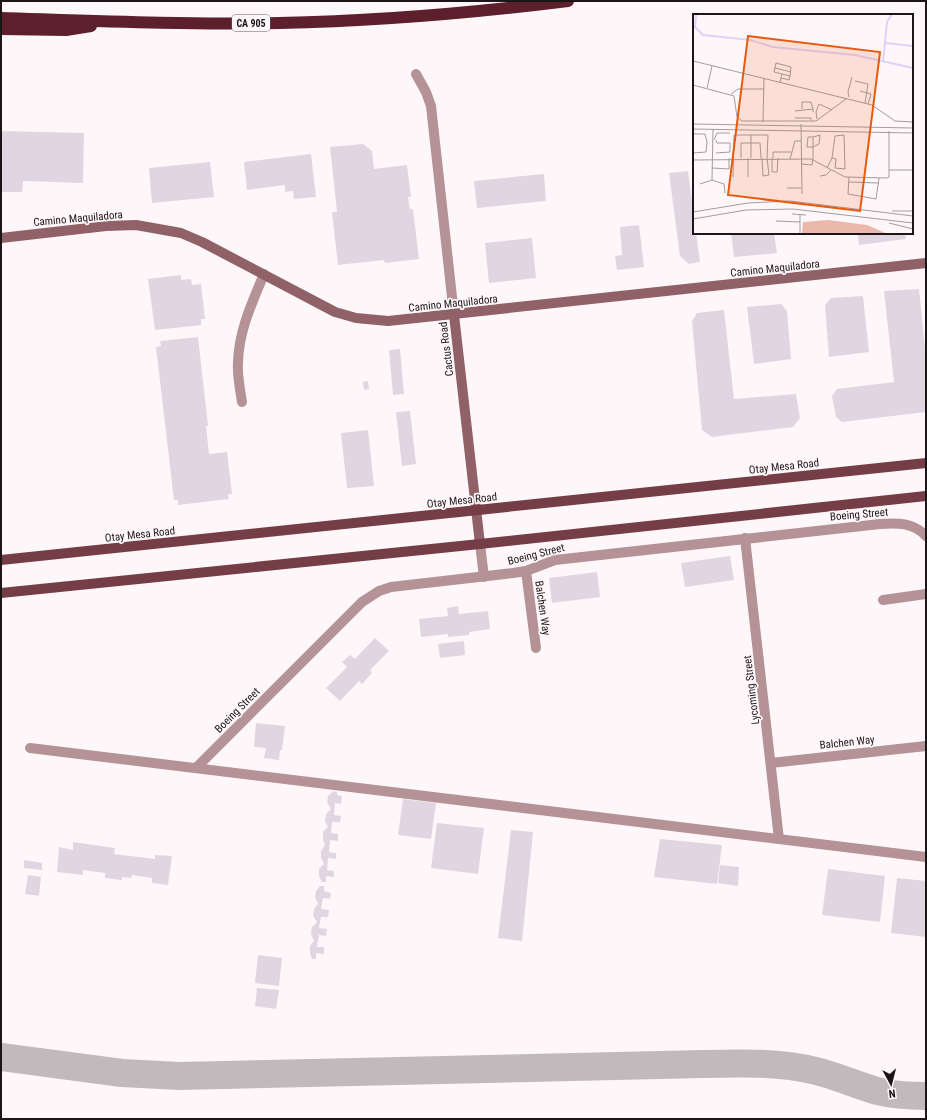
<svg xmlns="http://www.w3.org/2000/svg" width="927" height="1120" font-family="'Roboto Condensed',sans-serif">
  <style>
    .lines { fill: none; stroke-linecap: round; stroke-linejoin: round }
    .taxiway { stroke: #c1babd; stroke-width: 28 }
    .building { fill: #e1d5e2 }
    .street { stroke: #b49296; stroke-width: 10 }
    .secondary { stroke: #906167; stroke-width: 10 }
    .primary { stroke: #753e46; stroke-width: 10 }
    .highway { stroke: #5d1f2b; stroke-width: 12 }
    .labels { text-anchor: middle; stroke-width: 3.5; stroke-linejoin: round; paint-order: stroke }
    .shield { fill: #fef7fa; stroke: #5f595c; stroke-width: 1 }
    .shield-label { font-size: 10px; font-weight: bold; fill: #1b1518 }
    .street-label { font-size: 11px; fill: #1b1518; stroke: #fef7fa }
    .inset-river { fill: none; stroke: #dfd1f7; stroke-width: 2 }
    .inset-road { fill: none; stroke: #a39da0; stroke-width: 1 }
    .view { fill: #e8590c; fill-opacity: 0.15; stroke: #e8590c; stroke-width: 2 }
    .inset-edge { fill: none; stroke: #1b1518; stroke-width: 2 }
  </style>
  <rect width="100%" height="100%" fill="#fef7fa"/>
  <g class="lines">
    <!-- taxiway -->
    <path class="taxiway" d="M1,1057L122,1073L179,1076L703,1064C741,1063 778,1062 816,1071C837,1076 856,1085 877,1091C893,1095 910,1096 926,1096"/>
  </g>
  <!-- building -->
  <g class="building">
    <polygon points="1,131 84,133 83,183 23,181 22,192 1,192"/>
    <polygon points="363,144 372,151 374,169 407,165 411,197 408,197 410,209 413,209 419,259 385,263 384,260 338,265 332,212 337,212 330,147"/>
    <polygon points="311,154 316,197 294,199 293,191 285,192 285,185 247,190 244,162"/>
    <polygon points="210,162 214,197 152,203 149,168"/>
    <polygon points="688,171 694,217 694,233 696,233 700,262 689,264 680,256 669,173"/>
    <polygon points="544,174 546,201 477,208 474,181"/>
    <polygon points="639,225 644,267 617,270 615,256 622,255 620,227"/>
    <polygon points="731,233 774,233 777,253 734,257"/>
    <polygon points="858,233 905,233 906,239 859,245"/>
    <polygon points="532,238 536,278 489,283 485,243"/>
    <polygon points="181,275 181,280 191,279 192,285 201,284 205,319 201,319 201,325 155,330 148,279"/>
    <polygon points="919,289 926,357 926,412 842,422 836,417 832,396 837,389 894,382 884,291"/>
    <polygon points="863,296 869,352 829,357 825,305 831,298"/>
    <polygon points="781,304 787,311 791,359 754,364 747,307"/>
    <polygon points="724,310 734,399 796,394 800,418 793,427 712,437 702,430 692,321 697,313"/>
    <polygon points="198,337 208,426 206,426 209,454 227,452 232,494 228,494 229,499 178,505 178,500 174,500 156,347 161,346 160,341"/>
    <polygon points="400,349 404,394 393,395 389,350"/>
    <polygon points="368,381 369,389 364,390 363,382"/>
    <polygon points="410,411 416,464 402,466 396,412"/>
    <polygon points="368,430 374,486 347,488 341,433"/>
    <polygon points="730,556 734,580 685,587 681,563"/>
    <polygon points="597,572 600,597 552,603 549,578"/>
    <polygon points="458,606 459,614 488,611 490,629 469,632 469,635 448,637 448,634 421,637 419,619 448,616 447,608"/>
    <polygon points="375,638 389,651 370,670 372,673 362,684 359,681 340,701 326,688 347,667 342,662 350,655 355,659"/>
    <polygon points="464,641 465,655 440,658 438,644"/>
    <polygon points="256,723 285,726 282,750 280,750 279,760 264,758 266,748 254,747"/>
    <polygon points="333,791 337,792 337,795 342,796 341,804 335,803 334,815 341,816 340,822 332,822 331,833 338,834 338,841 330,840 329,852 336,853 336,859 328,858 327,870 334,871 334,877 326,876 326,882 322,882 319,876 319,869 324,864 321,858 321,851 325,845 323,840 323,832 328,827 325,821 326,814 331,809 327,802 328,796"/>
    <polygon points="403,799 436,803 431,839 398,835"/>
    <polygon points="437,823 484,828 478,874 431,868"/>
    <polygon points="511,830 533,832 522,941 498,938"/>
    <polygon points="660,839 722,845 717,884 654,877"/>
    <polygon points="73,842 115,848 114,854 155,859 155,855 172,856 168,885 152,883 152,878 132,875 131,878 122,877 122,880 105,878 105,873 83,870 83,875 57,872 59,847 73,850"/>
    <polygon points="24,860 42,863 42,870 24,868"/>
    <polygon points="720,865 739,867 738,886 718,883"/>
    <polygon points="828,869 885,876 880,922 822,915"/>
    <polygon points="28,875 41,877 39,896 25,894"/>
    <polygon points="897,878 926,881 926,937 891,933"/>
    <polygon points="320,886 324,886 324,891 331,893 330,899 323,898 321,909 329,910 328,917 321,917 319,928 327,929 326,936 319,935 317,947 324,947 324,954 316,953 316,959 312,959 310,953 310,946 314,941 311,934 312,927 317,922 313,916 314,909 318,904 315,897 316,891"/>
    <polygon points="258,955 282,958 279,986 255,983"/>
    <polygon points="257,988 279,990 276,1009 255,1006"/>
  </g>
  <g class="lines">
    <!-- street -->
    <g class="street">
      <polyline points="416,74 426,92 431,106 454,315"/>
      <path d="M242,402C240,389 237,375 238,362C239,330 252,303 264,274"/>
      <polyline points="745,538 779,839"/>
      <polyline points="480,544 484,577"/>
      <polyline points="526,571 536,648"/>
      <polyline points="883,600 926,594"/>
      <polyline points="30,748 926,857"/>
      <polyline points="771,763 926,746"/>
      <path d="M196,768L362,602L379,591L391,587L513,573L526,571L555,560L880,524C897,523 913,522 926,536"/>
    </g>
    <!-- secondary -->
    <g class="secondary">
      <polyline points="1,238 106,226 136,225 181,233 202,242 335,312 356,318 388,321 926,263"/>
      <polyline points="454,315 480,544"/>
    </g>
    <!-- primary -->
    <g class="primary">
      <polyline points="1,560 926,463"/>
      <polyline points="1,593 480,544 926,496"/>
    </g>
    <!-- highway -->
    <g class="highway">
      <path d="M1,18C94,21 186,25 279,23C376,21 472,13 568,1"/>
      <polyline points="1,29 66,30 91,26"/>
    </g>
  </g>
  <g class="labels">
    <!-- shield labels -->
    <rect class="shield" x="232" y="15" width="38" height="16" rx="3"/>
    <g class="shield-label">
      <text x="251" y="27">CA 905</text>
    </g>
    <!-- street labels -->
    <g class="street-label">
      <text transform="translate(78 218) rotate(-5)" y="4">Camino Maquiladora</text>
      <text transform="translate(775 268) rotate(-6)" y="4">Camino Maquiladora</text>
      <text transform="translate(453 303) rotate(-6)" y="4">Camino Maquiladora</text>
      <text transform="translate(446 349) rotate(-97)" y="4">Cactus Road</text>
      <text transform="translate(784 466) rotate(-6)" y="4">Otay Mesa Road</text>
      <text transform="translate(462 500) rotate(-6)" y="4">Otay Mesa Road</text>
      <text transform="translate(859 514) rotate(-5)" y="4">Boeing Street</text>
      <text transform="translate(140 534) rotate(-6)" y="4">Otay Mesa Road</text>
      <text transform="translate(536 554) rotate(-14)" y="4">Boeing Street</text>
      <text transform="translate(543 608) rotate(82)" y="4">Balchen Way</text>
      <text transform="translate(751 690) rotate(-97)" y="4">Lycoming Street</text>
      <text transform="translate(237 710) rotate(-45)" y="4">Boeing Street</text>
      <text transform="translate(847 742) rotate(-6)" y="4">Balchen Way</text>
    </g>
  </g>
  <!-- overview -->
  <g transform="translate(693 14)">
    <rect width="220" height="220" fill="#fef7fa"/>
    <path d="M135,206L174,211L195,220H109L110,208Z" fill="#ecb8ab"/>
    <path class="inset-river" d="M3,0L2,13L10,21L57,26L80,33L162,41L220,54M192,29L220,32M190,48L194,8L199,0"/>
    <path class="inset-road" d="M0,47L179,91L202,107L220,108M82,54L98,58M89,60L81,58L83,49L98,53L97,62M162,67L175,70L172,89M87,68L89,60L97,62L96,66L88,64M0,71L41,82L44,103L49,107H123L153,85M14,74L19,52M167,77L178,80L175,90M38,80L45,75H71M156,83L155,78L159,63M109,95V88H118L120,95M102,97L120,95V98M102,104H118V107M124,105L123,98L126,90L139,96M70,108L71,64M0,110L220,114M108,110L109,180M0,115L220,119M0,120H12L14,128L13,138L0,139M21,126L24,119H37M23,139L37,138V129H24L23,126M48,144V129H67L68,144M58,144V121M69,144L70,162L76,161L74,144M79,144V158H84L85,144M80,144V138H98M97,145L102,127H108M0,146L118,145L152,163L194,164L196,163V117M108,150L119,151L120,145V123H115L114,133H120L126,130L127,121L120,123M19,154L36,155V144M134,154L139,144L142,122L151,121L152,155L142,154L143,145L139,144M196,156H220M127,162L133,161L138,156M40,163L41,121H75L74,144M55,163V144M156,163L155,180L183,185L186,164M19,166L20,115M19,166L31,170L32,179M156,168L186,169M7,170L19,166M94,174H108M199,197H220M0,198L55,189L97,187L220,202M99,200L113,201M0,205L53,196L100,195L220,209M83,207L107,208M196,209L220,215M107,220V200"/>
    <path class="view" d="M55,22L187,38L167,197L35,181Z"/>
    <rect width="220" height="220" class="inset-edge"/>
  </g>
  <!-- border -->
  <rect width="927" height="1120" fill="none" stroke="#1b1518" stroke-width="4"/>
  <!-- north arrow -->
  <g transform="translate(891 1084) rotate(173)" stroke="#fef7fa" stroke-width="3" paint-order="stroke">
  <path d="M0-3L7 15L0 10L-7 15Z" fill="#1b1518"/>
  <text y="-6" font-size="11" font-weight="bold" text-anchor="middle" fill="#1b1518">N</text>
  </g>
</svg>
